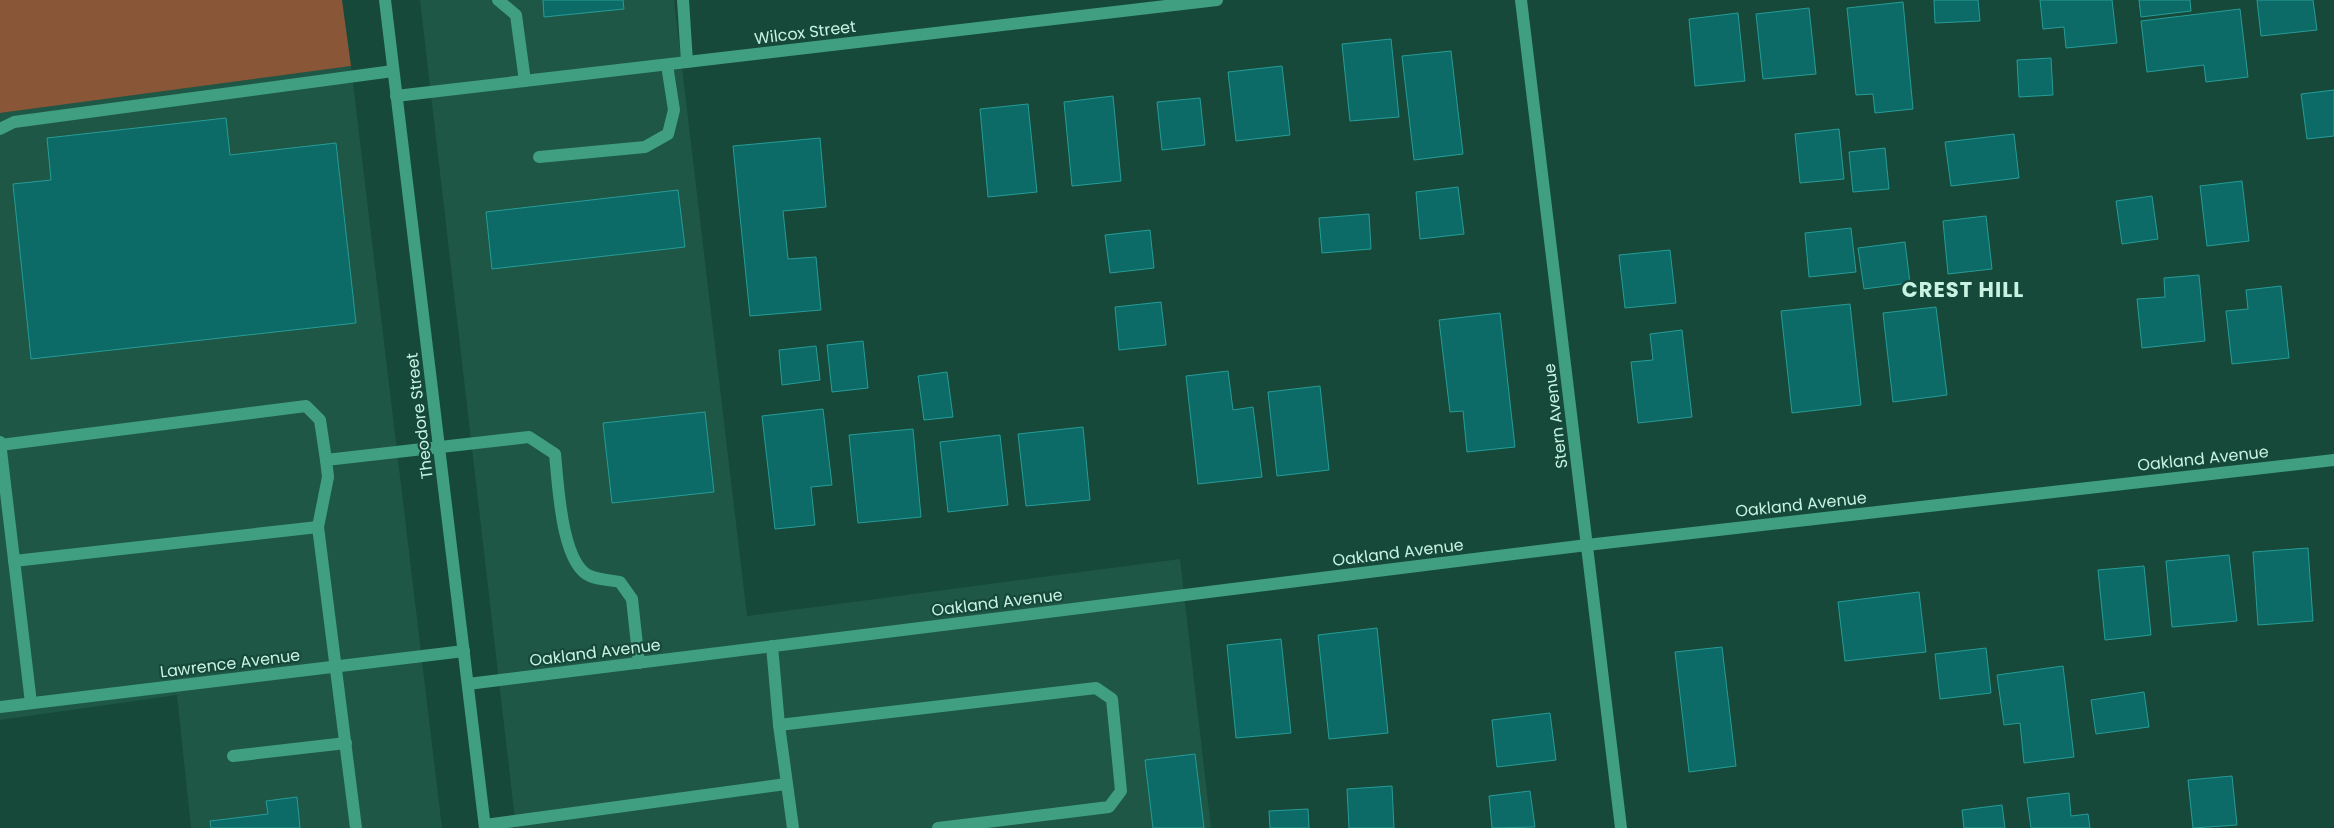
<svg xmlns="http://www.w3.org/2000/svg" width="2334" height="828" font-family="Poppins,sans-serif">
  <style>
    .built { fill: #1e5746 }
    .green { fill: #895638 }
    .building { fill: #0c6b67; stroke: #279c97 }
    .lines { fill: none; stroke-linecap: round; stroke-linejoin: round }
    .lane { stroke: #409e81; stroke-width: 12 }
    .street { stroke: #409e81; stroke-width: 12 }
    .secondary { stroke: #409e81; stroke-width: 12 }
    .labels { text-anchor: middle; stroke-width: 4.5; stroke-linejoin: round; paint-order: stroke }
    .street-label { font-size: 16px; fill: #c8f3e2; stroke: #16493a }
    .district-label { font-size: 21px; font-weight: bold; letter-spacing: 1px; fill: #c8f3e2; stroke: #16493a }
  </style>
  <rect width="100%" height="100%" fill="#16493a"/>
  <!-- built -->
  <g class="built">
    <polygon points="420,0 674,0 747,616 1180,559 1211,828 516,828"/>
    <polygon points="351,66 442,828 191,828 177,695 0,720 0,113"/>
  </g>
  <!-- green -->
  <polygon class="green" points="0,0 342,0 351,66 0,113"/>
  <!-- building -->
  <g class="building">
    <polygon points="543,0 623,0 624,9 544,17"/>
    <polygon points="1934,0 1978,0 1980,21 1935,23"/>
    <polygon points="2040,0 2112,0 2117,43 2066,48 2064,27 2043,29"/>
    <polygon points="2139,0 2190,0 2191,11 2141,17"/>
    <polygon points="2257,0 2313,0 2317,30 2261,36"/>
    <polygon points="1903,2 1913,109 1875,113 1873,94 1856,95 1847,8"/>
    <polygon points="1809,8 1816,74 1763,79 1756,14"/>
    <polygon points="2240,9 2248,77 2206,82 2204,65 2147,72 2141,21"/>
    <polygon points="1738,13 1745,81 1695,86 1689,19"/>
    <polygon points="1391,39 1399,117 1350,121 1342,44"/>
    <polygon points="1451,51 1463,154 1414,160 1402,56"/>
    <polygon points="2051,58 2053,95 2019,97 2017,60"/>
    <polygon points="1282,66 1290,135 1236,141 1228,72"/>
    <polygon points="2334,90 2334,136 2307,139 2301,94"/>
    <polygon points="1113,96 1121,181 1072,186 1064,102"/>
    <polygon points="1200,98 1205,145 1162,150 1157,102"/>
    <polygon points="1028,104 1037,192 988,197 980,109"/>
    <polygon points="226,118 230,155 336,143 356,323 31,359 13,184 51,180 47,138"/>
    <polygon points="1839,129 1844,179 1800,183 1795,134"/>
    <polygon points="2014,134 2019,178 1951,186 1945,142"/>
    <polygon points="820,138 826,207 783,211 788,259 816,257 821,310 750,316 733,146"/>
    <polygon points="1885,148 1889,189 1853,192 1849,152"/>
    <polygon points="2242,181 2249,241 2207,246 2200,186"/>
    <polygon points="1458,187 1464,234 1420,239 1416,192"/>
    <polygon points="678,190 685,247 492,269 486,212"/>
    <polygon points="2152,196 2158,239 2122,244 2116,201"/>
    <polygon points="1369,214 1371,249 1322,253 1319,218"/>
    <polygon points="1986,216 1992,269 1948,274 1943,221"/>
    <polygon points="1851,228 1856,272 1809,277 1805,233"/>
    <polygon points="1150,230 1154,268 1110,273 1105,235"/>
    <polygon points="1905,242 1910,283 1864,289 1858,248"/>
    <polygon points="1670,250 1676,303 1625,308 1619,255"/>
    <polygon points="2199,275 2205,341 2142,348 2137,299 2165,297 2164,278"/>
    <polygon points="2281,286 2289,358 2232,364 2226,311 2248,309 2246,290"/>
    <polygon points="1161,302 1166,345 1119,350 1115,307"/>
    <polygon points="1850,304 1861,405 1792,413 1781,311"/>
    <polygon points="1936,307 1947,395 1893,402 1883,313"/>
    <polygon points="1500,313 1515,447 1467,452 1463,411 1450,412 1439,320"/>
    <polygon points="1682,330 1692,417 1638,423 1631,362 1653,360 1650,334"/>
    <polygon points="863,341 868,388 832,392 827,345"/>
    <polygon points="816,346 820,380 782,385 779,350"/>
    <polygon points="1228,371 1233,410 1253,407 1262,477 1198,484 1186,376"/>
    <polygon points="947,372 953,417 924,420 918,376"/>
    <polygon points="1320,386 1329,470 1277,476 1268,392"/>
    <polygon points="823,409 832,485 811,487 815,525 775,529 762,416"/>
    <polygon points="705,412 714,492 612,503 603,423"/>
    <polygon points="1083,427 1090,500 1026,506 1018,434"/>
    <polygon points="913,429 921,517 858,523 849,435"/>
    <polygon points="1000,435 1008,505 948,512 940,442"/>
    <polygon points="2308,548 2313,621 2258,625 2253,552"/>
    <polygon points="2229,555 2237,621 2172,627 2166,561"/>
    <polygon points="2144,566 2151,635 2105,640 2098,570"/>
    <polygon points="1919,592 1926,652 1845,661 1838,602"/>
    <polygon points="1377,628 1388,733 1329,739 1318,635"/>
    <polygon points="1281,639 1291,733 1236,738 1227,645"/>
    <polygon points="1722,647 1736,766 1689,772 1675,652"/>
    <polygon points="1986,648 1991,693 1940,699 1935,654"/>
    <polygon points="2063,666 2074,757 2024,763 2020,723 2004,725 1997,675"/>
    <polygon points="2144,692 2149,727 2096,734 2091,700"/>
    <polygon points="1550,713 1556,760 1497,767 1492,720"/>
    <polygon points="1195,754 1204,828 1153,828 1145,760"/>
    <polygon points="2232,776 2237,825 2193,828 2188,780"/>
    <polygon points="1392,786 1394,828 1349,828 1347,789"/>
    <polygon points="1530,791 1535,827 1492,828 1489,796"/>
    <polygon points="2069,793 2071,816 2088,814 2090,828 2031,828 2027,798"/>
    <polygon points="297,797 300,828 211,828 210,821 268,814 266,801"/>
    <polygon points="2002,805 2005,828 1964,828 1962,810"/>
    <polygon points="1308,809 1309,828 1270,828 1269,811"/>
  </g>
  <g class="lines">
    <!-- lane -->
    <g class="lane">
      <polyline points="498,0 516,15 525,81"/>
      <polyline points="683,0 687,62"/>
      <polyline points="0,129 14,122 393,71"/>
      <polyline points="539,157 645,147 668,134 674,110 667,65"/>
      <polyline points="0,442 31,703"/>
      <polyline points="0,445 306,406 320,420 326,460 328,477 318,527 356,828"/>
      <path d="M326,460L529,437L555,454C558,482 561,564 590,576C599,580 611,580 620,582L632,599L639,663"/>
      <polyline points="14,561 318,527"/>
      <polyline points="772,646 779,725 793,828"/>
      <polyline points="779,725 1096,688 1112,699 1121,791 1109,807 938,828"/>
      <polyline points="233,756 346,743"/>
      <polyline points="485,825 786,784"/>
    </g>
    <!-- street -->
    <g class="street">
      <polyline points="1521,0 1621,828"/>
      <polyline points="396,96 1217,0"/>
      <polyline points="468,684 1587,545 2334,460"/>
      <polyline points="0,707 464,651"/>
    </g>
    <!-- secondary -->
    <polyline class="secondary" points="385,0 485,828"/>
  </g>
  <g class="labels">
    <!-- street labels -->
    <g class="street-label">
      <text transform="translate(805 32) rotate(-7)" y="6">Wilcox Street</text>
      <text transform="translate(419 416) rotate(-97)" y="6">Theodore Street</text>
      <text transform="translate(1555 416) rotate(-97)" y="6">Stern Avenue</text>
      <text transform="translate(2203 458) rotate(-6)" y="6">Oakland Avenue</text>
      <text transform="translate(1801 504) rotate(-6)" y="6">Oakland Avenue</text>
      <text transform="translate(1398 552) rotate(-7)" y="6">Oakland Avenue</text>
      <text transform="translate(997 602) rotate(-7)" y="6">Oakland Avenue</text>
      <text transform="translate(595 652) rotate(-7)" y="6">Oakland Avenue</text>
      <text transform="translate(230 663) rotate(-7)" y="6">Lawrence Avenue</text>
    </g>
    <!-- district labels -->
    <g class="district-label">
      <text x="1963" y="297">CREST HILL</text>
    </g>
  </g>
</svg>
